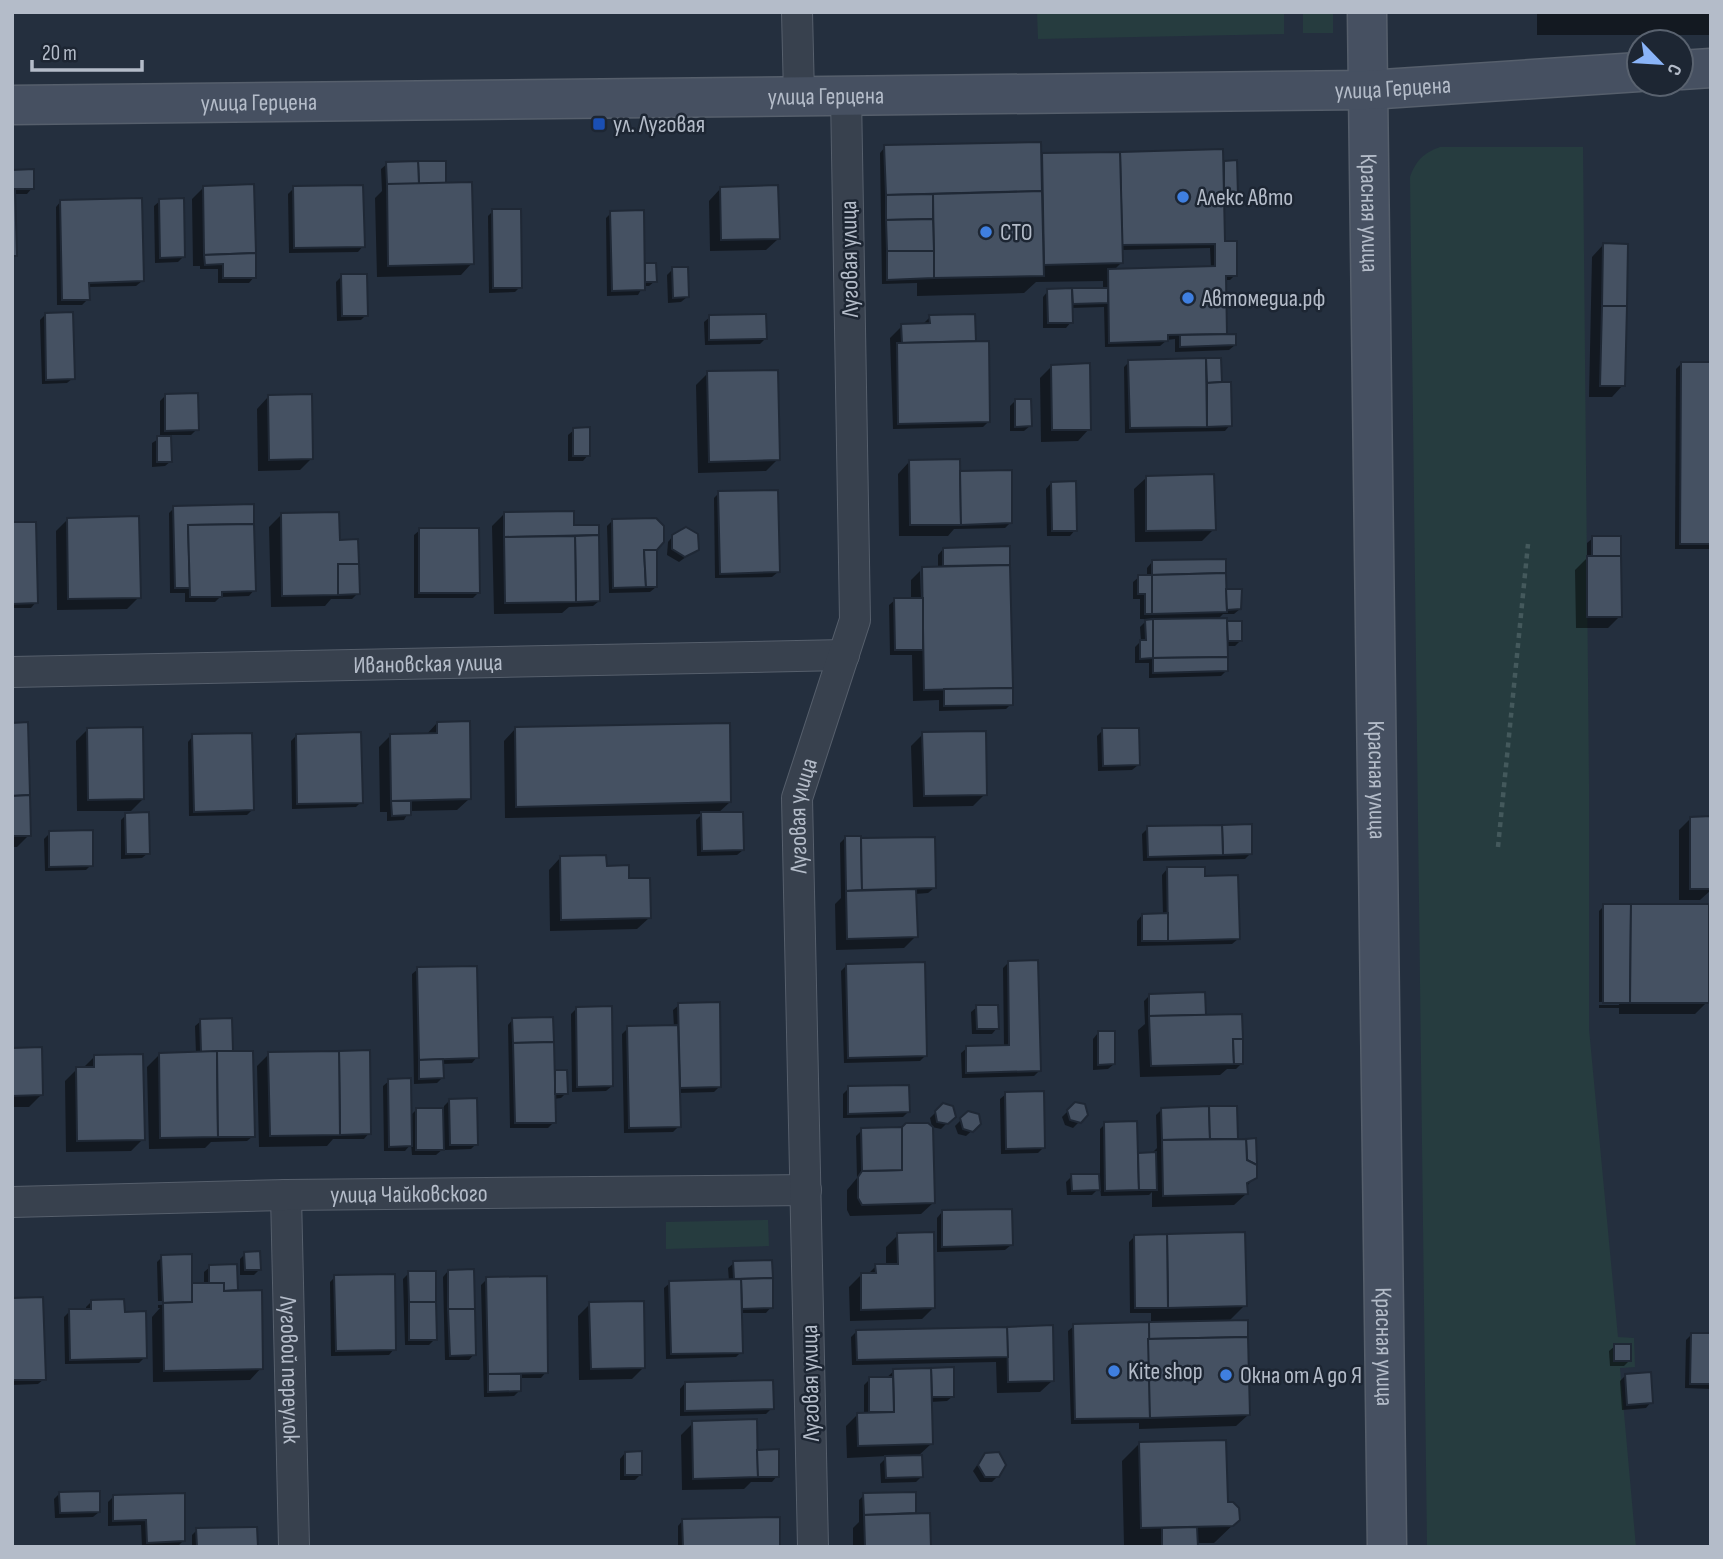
<svg xmlns="http://www.w3.org/2000/svg" width="1723" height="1559" font-family="'Sofia Sans Condensed',sans-serif">
  <style>
    .green { fill: #263c3f }
    .shadow { fill: #0007; fill-rule: evenodd }
    .building { fill: #455162; stroke: #1f2835; stroke-width: 2 }
    .lines { fill: none; stroke-linecap: round; stroke-linejoin: round }
    .street-casing { stroke: #565f6c; stroke-width: 32 }
    .secondary-casing { stroke: #565f6c; stroke-width: 41 }
    .path { stroke: #44595c; stroke-width: 4.5; stroke-dasharray: 5 5; stroke-linecap: butt }
    .street { stroke: #38414e; stroke-width: 30 }
    .secondary { stroke: #465061; stroke-width: 38 }
    .transit-dot { fill: #1a4fb4; stroke: #1d2633; stroke-width: 2.5 }
    .shop-dot { fill: #3f7fe0; stroke: #1d2633; stroke-width: 2.5 }
    .labels { text-anchor: middle; stroke-width: 5; stroke-linejoin: round; paint-order: stroke }
    .street-label { font-size: 24px; fill: #b4bcc9; stroke: #1d2633 }
    .poi-label { font-size: 24px; fill: #b4bcc9; stroke: #1d2633; text-anchor: start }
  </style>
  <rect width="100%" height="100%" fill="#242f3e"/>
  <!-- green -->
  <g class="green">
    <polygon points="1037,12 1284,12 1284,34 1038,39"/>
    <rect x="1303" y="12" width="30" height="21"/>
    <path d="M1440,147H1583L1589,784V1029L1618,1337L1634,1338L1635,1367L1620,1368L1636,1547H1427L1410,177C1416,161 1423,153 1440,147Z"/>
    <polygon points="768,1220 769,1246 666,1249 666,1222"/>
  </g>
  <!-- shadow -->
  <g class="shadow">
    <rect x="1537" y="12" width="174" height="23"/>
    <path d="M885,147L1040,157L1042,155L1235,162L1236,196L1231,201H1223V243L1235,275L1230,280H1224L1226,336L1235,345L1229,350L1175,352V339L1167,340L1160,346L1105,347L1104,307L1071,308V322L1066,328H1043V297L1048,291L1103,290V281L1036,282L1024,293L917,296V283L882,284L880,153ZM1210,248L1211,268L1113,271L1121,263V250Z"/>
    <polygon points="387,164 444,182 472,263 461,275 377,277 375,198 382,191 381,169"/>
    <polygon points="12,172 32,188 27,194 14,194 15,255 12,258"/>
    <polygon points="204,187 254,277 249,283 218,283 218,269 200,269 200,266 193,266 192,199"/>
    <polygon points="294,188 363,246 358,252 289,253 288,194"/>
    <polygon points="720,189 778,239 766,250 710,251 709,201"/>
    <polygon points="61,201 142,281 136,286 87,287 88,299 82,305 57,305 56,207"/>
    <polygon points="160,201 183,257 178,262 155,263 154,206"/>
    <polygon points="493,211 520,287 515,292 489,293 488,216"/>
    <polygon points="611,213 643,265 655,265 655,281 649,286 643,286 638,295 607,296 606,218"/>
    <polygon points="1603,245 1623,385 1612,397 1589,397 1592,257"/>
    <polygon points="673,269 687,297 681,302 668,303 667,275"/>
    <polygon points="342,276 366,315 361,320 337,321 336,282"/>
    <polygon points="46,314 73,378 67,383 42,384 40,320"/>
    <polygon points="973,316 974,343 988,422 983,427 893,429 890,338 902,326 922,325 930,317"/>
    <polygon points="710,317 765,339 760,344 705,345 704,322"/>
    <polygon points="1219,360 1220,384 1230,425 1225,431 1125,433 1124,367 1129,362"/>
    <polygon points="1681,364 1711,364 1711,549 1675,549 1676,369"/>
    <polygon points="1052,366 1089,429 1078,441 1041,442 1040,378"/>
    <polygon points="708,373 778,459 766,471 698,473 696,385"/>
    <polygon points="165,396 197,429 191,435 170,435 171,461 165,466 152,467 152,443 160,438 160,401"/>
    <polygon points="268,397 312,458 300,470 258,471 257,409"/>
    <polygon points="1015,401 1030,426 1024,431 1010,431 1010,406"/>
    <polygon points="574,430 588,455 583,461 568,461 568,435"/>
    <polygon points="909,462 959,476 1011,522 1005,528 954,529 948,536 899,536 898,474"/>
    <polygon points="1146,478 1214,529 1202,541 1135,542 1134,489"/>
    <polygon points="1051,483 1075,530 1070,536 1047,536 1046,489"/>
    <polygon points="719,493 778,572 772,577 715,578 714,498"/>
    <polygon points="174,508 254,590 249,596 220,597 215,602 185,602 185,593 170,593 169,513"/>
    <polygon points="504,514 573,527 597,526 599,601 593,606 569,607 562,613 494,614 492,526"/>
    <polygon points="281,515 338,541 358,593 352,599 331,599 325,606 271,607 269,527"/>
    <polygon points="67,520 139,597 127,609 57,610 56,531"/>
    <polygon points="613,520 655,549 656,587 650,592 609,593 607,526"/>
    <polygon points="12,524 36,602 31,608 12,608"/>
    <polygon points="420,530 478,593 473,598 414,598 414,535"/>
    <polygon points="673,536 697,549 679,562 667,555 668,542"/>
    <polygon points="1593,538 1620,616 1608,628 1576,628 1575,570 1587,558 1587,543"/>
    <polygon points="1008,548 1011,704 1006,709 939,711 939,700 913,701 912,655 890,655 889,605 895,600 911,600 911,580 920,571 921,599 924,599 924,571 921,571 923,569 938,568 938,555 943,549"/>
    <polygon points="1152,562 1225,591 1240,609 1234,614 1223,614 1217,620 1225,623 1240,623 1241,640 1235,646 1226,646 1226,671 1221,676 1149,678 1149,663 1135,663 1135,647 1141,641 1140,627 1148,619 1140,619 1140,599 1133,599 1133,582 1139,577 1147,577 1147,568"/>
    <polygon points="437,723 469,799 457,810 409,811 404,820 387,821 387,812 380,812 379,747 391,735 426,735"/>
    <polygon points="12,724 29,835 17,847 12,847"/>
    <polygon points="88,729 143,799 131,811 77,811 76,741"/>
    <polygon points="515,729 730,802 717,814 743,850 737,855 697,856 696,820 702,814 505,818 504,741"/>
    <polygon points="1103,730 1138,765 1132,770 1098,771 1097,736"/>
    <polygon points="923,734 985,794 973,806 913,807 911,746"/>
    <polygon points="193,736 252,810 247,815 189,816 188,742"/>
    <polygon points="296,736 361,802 356,807 292,809 291,741"/>
    <polygon points="126,815 148,853 142,858 121,859 121,820"/>
    <polygon points="1691,818 1711,818 1711,890 1700,900 1679,900 1679,830"/>
    <polygon points="1148,828 1251,853 1245,859 1143,861 1142,834"/>
    <polygon points="50,833 91,865 86,870 45,871 44,839"/>
    <polygon points="845,838 934,888 928,893 915,894 916,936 904,948 836,950 835,904 841,898 840,843"/>
    <polygon points="560,858 605,868 628,880 649,918 637,929 550,931 549,870"/>
    <polygon points="1167,869 1203,878 1238,939 1232,944 1137,946 1137,921 1142,915 1163,915 1162,875"/>
    <polygon points="1604,906 1707,1002 1695,1014 1619,1014 1619,1008 1599,1008 1599,1005 1619,1005 1619,1001 1599,1002 1599,911"/>
    <polygon points="1008,963 1039,1071 1034,1076 962,1078 961,1053 967,1048 1004,1047 1003,968"/>
    <polygon points="847,965 925,1056 920,1061 844,1063 841,971"/>
    <polygon points="418,969 477,1057 472,1063 442,1064 442,1078 437,1083 414,1084 412,974"/>
    <polygon points="1150,995 1204,1014 1242,1063 1236,1069 1227,1069 1220,1075 1140,1077 1138,1030 1145,1024 1144,1001"/>
    <polygon points="679,1005 720,1086 714,1092 678,1093 679,1126 673,1132 624,1133 622,1034 628,1028 674,1027 673,1010"/>
    <polygon points="977,1007 997,1028 992,1034 972,1034 971,1012"/>
    <polygon points="577,1008 612,1086 606,1091 572,1092 571,1014"/>
    <polygon points="513,1019 553,1071 566,1071 566,1093 561,1098 553,1099 554,1122 548,1128 510,1128 508,1025"/>
    <polygon points="201,1021 231,1053 253,1136 247,1141 211,1142 205,1148 149,1149 147,1067 159,1055 196,1054 195,1026"/>
    <polygon points="1098,1033 1114,1064 1108,1069 1093,1070 1093,1039"/>
    <polygon points="12,1049 41,1095 29,1107 12,1107"/>
    <polygon points="269,1054 369,1133 364,1139 333,1139 327,1146 259,1147 257,1066"/>
    <polygon points="95,1056 143,1139 131,1151 66,1152 65,1081 77,1069 82,1069"/>
    <polygon points="389,1081 410,1116 416,1110 444,1110 444,1106 449,1101 476,1144 471,1149 445,1150 445,1147 436,1155 412,1155 411,1144 405,1151 384,1151 383,1086"/>
    <polygon points="849,1088 908,1112 903,1117 843,1118 843,1094"/>
    <polygon points="1006,1094 1043,1148 1038,1153 1001,1154 1000,1099"/>
    <polygon points="1075,1104 1086,1115 1073,1128 1065,1125 1062,1117"/>
    <polygon points="943,1105 954,1116 941,1129 932,1127 930,1118"/>
    <polygon points="1162,1109 1237,1138 1234,1141 1255,1177 1246,1187 1246,1194 1234,1205 1152,1207 1152,1192 1149,1195 1101,1196 1100,1187 1092,1195 1067,1195 1066,1182 1072,1176 1100,1176 1100,1129 1105,1124 1136,1154 1151,1154 1157,1148 1156,1115"/>
    <polygon points="968,1113 979,1124 966,1136 958,1134 955,1126"/>
    <polygon points="862,1130 933,1203 921,1214 850,1216 847,1210 847,1190 857,1178 856,1136"/>
    <polygon points="942,1212 1011,1245 1005,1250 937,1252 937,1218"/>
    <polygon points="898,1235 934,1307 922,1319 850,1321 849,1287 861,1275 867,1275 876,1266 886,1266 886,1247"/>
    <polygon points="1134,1237 1245,1305 1228,1322 1248,1415 1236,1426 1139,1429 1139,1423 1071,1424 1068,1331 1074,1326 1151,1324 1151,1313 1130,1313 1129,1242"/>
    <polygon points="245,1254 259,1270 254,1275 240,1275 240,1259"/>
    <polygon points="162,1257 190,1285 204,1285 204,1272 210,1267 235,1266 236,1292 261,1368 250,1380 153,1382 152,1317 160,1308 158,1308 158,1305 181,1304 181,1301 158,1301 157,1262"/>
    <polygon points="771,1262 771,1307 766,1313 740,1313 741,1352 736,1357 666,1359 664,1288 670,1283 729,1281 728,1268 734,1263"/>
    <polygon points="448,1271 474,1354 469,1360 445,1360 443,1277"/>
    <polygon points="409,1273 435,1339 429,1345 405,1345 403,1279"/>
    <polygon points="335,1277 394,1349 389,1355 331,1356 330,1282"/>
    <polygon points="487,1279 546,1372 541,1378 520,1378 520,1390 514,1396 484,1397 481,1285"/>
    <polygon points="12,1299 44,1379 38,1384 12,1385"/>
    <polygon points="92,1301 145,1357 139,1363 65,1364 64,1317 70,1311 86,1311 86,1307"/>
    <polygon points="590,1304 644,1367 632,1379 579,1380 578,1316"/>
    <polygon points="1051,1327 1052,1381 1040,1392 997,1393 996,1362 852,1365 851,1337 857,1331"/>
    <polygon points="1691,1335 1711,1335 1711,1389 1685,1388 1686,1340"/>
    <polygon points="1615,1346 1630,1360 1624,1366 1610,1366 1609,1351"/>
    <polygon points="952,1369 953,1396 947,1401 930,1402 931,1444 917,1457 921,1477 916,1482 881,1483 880,1464 888,1456 847,1458 846,1426 858,1414 864,1414 864,1385 870,1379 885,1379 894,1371"/>
    <polygon points="1625,1376 1651,1402 1646,1408 1622,1410 1620,1381"/>
    <polygon points="685,1383 772,1408 766,1414 680,1416 680,1389"/>
    <polygon points="693,1423 756,1454 777,1476 772,1482 751,1482 744,1489 682,1490 681,1435"/>
    <polygon points="1140,1443 1226,1504 1238,1520 1214,1543 1196,1543 1196,1547 1124,1545 1122,1461"/>
    <polygon points="625,1453 641,1474 635,1480 620,1480 620,1459"/>
    <polygon points="985,1454 998,1476 992,1482 980,1482 973,1471"/>
    <polygon points="60,1493 99,1512 93,1517 55,1518 54,1499"/>
    <polygon points="864,1495 915,1513 912,1515 929,1547 853,1547 853,1528 859,1522 859,1500"/>
    <polygon points="113,1497 183,1541 178,1546 142,1547 141,1525 108,1526 108,1502"/>
    <polygon points="683,1520 778,1547 678,1547 678,1526"/>
    <polygon points="197,1530 256,1547 192,1547 192,1535"/>
  </g>
  <!-- building -->
  <g class="building">
    <polygon points="1041,142 1042,191 886,195 884,145"/>
    <polygon points="1223,149 1225,241 1237,241 1237,276 1226,276 1227,334 1168,335 1168,341 1109,343 1108,269 1215,266 1215,244 1122,245 1120,152"/>
    <polygon points="1120,152 1123,263 1044,265 1042,153"/>
    <polygon points="1237,160 1238,196 1224,196 1224,161"/>
    <polygon points="418,161 446,161 446,183 419,184"/>
    <polygon points="418,161 419,184 387,184 386,162"/>
    <polygon points="34,169 34,189 12,189 12,170"/>
    <polygon points="472,182 474,264 388,266 387,184"/>
    <polygon points="254,184 256,253 204,255 203,186"/>
    <polygon points="363,185 365,247 294,248 293,186"/>
    <polygon points="778,185 780,239 721,240 720,187"/>
    <polygon points="12,189 15,189 17,256 12,256"/>
    <polygon points="1042,191 1044,276 934,278 933,194"/>
    <polygon points="933,194 933,219 886,220 886,195"/>
    <polygon points="142,198 144,281 89,283 90,300 62,300 60,200"/>
    <polygon points="184,198 185,257 160,258 159,199"/>
    <polygon points="492,209 521,209 522,288 493,288"/>
    <polygon points="644,210 645,290 612,291 610,211"/>
    <polygon points="933,219 934,251 887,251 886,220"/>
    <polygon points="1603,243 1628,244 1627,306 1602,306"/>
    <polygon points="887,251 934,251 934,278 887,280"/>
    <polygon points="256,253 256,278 223,278 223,264 205,265 204,255"/>
    <polygon points="645,263 656,263 657,282 645,282"/>
    <polygon points="672,267 688,267 689,297 673,298"/>
    <polygon points="341,274 367,274 368,316 342,316"/>
    <polygon points="1072,288 1073,323 1048,323 1047,289"/>
    <polygon points="1072,288 1108,288 1108,303 1073,304"/>
    <polygon points="1602,306 1627,306 1625,386 1600,386"/>
    <polygon points="73,312 75,379 46,380 45,313"/>
    <polygon points="766,314 767,339 709,340 709,315"/>
    <polygon points="975,314 976,341 902,343 901,324 930,323 929,315"/>
    <polygon points="1236,334 1236,345 1180,347 1180,335"/>
    <polygon points="989,341 990,422 898,424 897,343"/>
    <polygon points="1206,358 1207,427 1130,428 1128,360"/>
    <polygon points="1206,358 1221,358 1222,382 1207,383"/>
    <polygon points="1681,362 1711,362 1711,544 1680,544"/>
    <polygon points="1090,363 1091,430 1052,430 1051,365"/>
    <polygon points="778,370 780,460 709,462 707,371"/>
    <polygon points="1222,382 1231,382 1232,426 1207,427 1207,383"/>
    <polygon points="198,393 199,430 165,431 165,394"/>
    <polygon points="312,394 313,459 269,460 268,395"/>
    <polygon points="1015,399 1031,399 1032,426 1015,427"/>
    <polygon points="590,427 590,456 573,456 573,428"/>
    <polygon points="157,436 171,436 172,462 157,462"/>
    <polygon points="960,459 961,525 910,525 909,460"/>
    <polygon points="1012,470 1012,523 961,525 960,471"/>
    <polygon points="1214,474 1216,530 1146,531 1146,476"/>
    <polygon points="1076,481 1077,531 1052,531 1051,482"/>
    <polygon points="778,490 780,572 720,574 718,491"/>
    <polygon points="254,504 254,524 188,525 190,588 175,588 173,506"/>
    <polygon points="574,511 574,525 599,525 599,535 504,537 504,512"/>
    <polygon points="339,512 340,540 358,539 359,564 338,564 338,595 282,596 281,513"/>
    <polygon points="139,516 141,598 68,599 67,518"/>
    <polygon points="656,518 664,526 664,542 657,550 644,550 646,587 613,588 612,519"/>
    <polygon points="12,522 36,522 38,603 12,604"/>
    <polygon points="254,524 256,591 222,592 222,597 190,597 188,525"/>
    <polygon points="686,527 698,534 699,550 685,557 672,549 672,535"/>
    <polygon points="419,528 479,528 480,593 419,593"/>
    <polygon points="599,535 600,601 576,602 575,536"/>
    <polygon points="575,536 576,602 505,603 504,537"/>
    <rect x="1592" y="536" width="29" height="20"/>
    <polygon points="1010,546 1010,565 943,566 943,548"/>
    <polygon points="644,550 657,550 657,587 646,587"/>
    <polygon points="1587,556 1621,556 1622,617 1587,617"/>
    <polygon points="1226,559 1226,573 1152,575 1152,560"/>
    <polygon points="338,564 359,564 360,594 338,595"/>
    <polygon points="1010,565 1013,688 924,690 922,567"/>
    <polygon points="1226,573 1227,612 1152,614 1152,575"/>
    <polygon points="1138,575 1152,575 1152,614 1145,614 1145,594 1138,594"/>
    <polygon points="1226,589 1242,589 1241,609 1227,610"/>
    <polygon points="894,598 923,598 923,650 895,650"/>
    <polygon points="1227,618 1228,657 1153,658 1153,619"/>
    <polygon points="1153,619 1153,658 1140,659 1140,640 1146,640 1145,620"/>
    <polygon points="1227,621 1242,621 1242,641 1228,641"/>
    <polygon points="1228,657 1228,671 1153,673 1153,658"/>
    <polygon points="1013,688 1013,705 944,706 944,689"/>
    <polygon points="470,721 471,799 391,801 390,734 437,733 437,722"/>
    <polygon points="28,722 30,795 12,796 12,723"/>
    <polygon points="730,723 731,802 516,807 515,727"/>
    <polygon points="143,727 144,799 88,800 87,728"/>
    <polygon points="1102,728 1139,728 1140,765 1103,766"/>
    <polygon points="986,731 987,795 924,796 922,732"/>
    <polygon points="361,732 363,803 297,804 296,734"/>
    <polygon points="252,733 254,810 194,812 192,734"/>
    <polygon points="30,795 31,836 12,836 12,796"/>
    <polygon points="391,801 411,801 411,815 392,816"/>
    <polygon points="149,812 150,854 126,854 125,813"/>
    <polygon points="701,812 743,812 744,850 702,851"/>
    <polygon points="1711,816 1711,889 1690,889 1690,817"/>
    <polygon points="1252,824 1252,854 1223,855 1222,825"/>
    <polygon points="1222,825 1223,855 1148,857 1147,826"/>
    <polygon points="93,830 93,866 49,867 49,831"/>
    <polygon points="845,836 861,836 862,890 846,891"/>
    <polygon points="935,837 936,888 862,890 861,838"/>
    <polygon points="606,855 607,866 629,865 629,878 650,878 651,918 561,920 560,856"/>
    <polygon points="1167,867 1205,867 1205,876 1238,875 1240,939 1168,941"/>
    <polygon points="916,889 918,937 847,939 846,891"/>
    <polygon points="1603,904 1631,904 1630,1003 1603,1003"/>
    <polygon points="1631,904 1709,904 1709,1003 1630,1003"/>
    <polygon points="1168,913 1168,941 1142,941 1142,914"/>
    <polygon points="1038,960 1041,1071 966,1073 966,1046 1009,1045 1008,961"/>
    <polygon points="925,962 927,1056 848,1058 846,964"/>
    <polygon points="477,966 479,1058 419,1060 417,967"/>
    <polygon points="1205,992 1206,1015 1149,1016 1149,994"/>
    <polygon points="720,1002 721,1087 680,1088 678,1003"/>
    <polygon points="976,1005 998,1005 999,1029 977,1029"/>
    <polygon points="612,1006 613,1086 577,1087 576,1007"/>
    <polygon points="1242,1014 1243,1039 1233,1039 1234,1064 1151,1066 1149,1016"/>
    <polygon points="553,1017 554,1042 513,1043 512,1018"/>
    <polygon points="232,1018 233,1051 201,1052 200,1019"/>
    <polygon points="678,1025 681,1127 629,1128 627,1026"/>
    <polygon points="1098,1031 1115,1031 1115,1064 1098,1065"/>
    <polygon points="1233,1039 1243,1039 1243,1064 1234,1064"/>
    <polygon points="554,1042 556,1123 515,1123 513,1043"/>
    <polygon points="42,1047 43,1095 12,1096 12,1048"/>
    <polygon points="370,1050 371,1134 340,1135 339,1051"/>
    <polygon points="217,1051 218,1137 160,1138 159,1053"/>
    <polygon points="217,1051 253,1051 255,1137 218,1137"/>
    <polygon points="339,1051 340,1135 270,1136 268,1052"/>
    <polygon points="143,1054 145,1140 77,1141 76,1067 94,1067 94,1055"/>
    <polygon points="443,1059 444,1078 419,1079 419,1060"/>
    <polygon points="555,1070 567,1070 568,1094 555,1094"/>
    <polygon points="411,1078 412,1146 389,1147 388,1079"/>
    <polygon points="909,1085 910,1112 848,1114 848,1086"/>
    <polygon points="1044,1091 1045,1148 1006,1149 1005,1092"/>
    <polygon points="477,1098 478,1145 450,1145 449,1099"/>
    <polygon points="1075,1102 1085,1104 1088,1115 1081,1123 1070,1120 1067,1110"/>
    <polygon points="943,1103 953,1106 956,1117 948,1124 937,1122 935,1111"/>
    <polygon points="1209,1106 1210,1139 1162,1140 1161,1108"/>
    <polygon points="1209,1106 1237,1106 1238,1139 1210,1139"/>
    <polygon points="416,1108 443,1108 444,1150 416,1150"/>
    <polygon points="968,1111 979,1114 981,1124 973,1132 963,1129 960,1118"/>
    <polygon points="1137,1121 1139,1190 1105,1191 1104,1122"/>
    <polygon points="906,1123 928,1123 933,1127 935,1203 862,1205 858,1198 858,1177 862,1171 902,1170 902,1127"/>
    <polygon points="902,1127 902,1170 862,1171 861,1128"/>
    <polygon points="1256,1138 1257,1165 1247,1160 1246,1139"/>
    <polygon points="1246,1139 1247,1160 1257,1165 1257,1178 1247,1183 1248,1194 1163,1196 1162,1140"/>
    <polygon points="1156,1152 1157,1190 1139,1190 1138,1153"/>
    <polygon points="1071,1174 1099,1174 1100,1190 1072,1191"/>
    <polygon points="1012,1209 1013,1245 942,1247 942,1210"/>
    <polygon points="934,1232 935,1308 861,1310 861,1273 876,1273 875,1264 898,1264 897,1233"/>
    <polygon points="1245,1232 1247,1306 1168,1308 1167,1234"/>
    <polygon points="1167,1234 1168,1308 1135,1308 1134,1235"/>
    <polygon points="260,1251 261,1270 245,1270 244,1252"/>
    <polygon points="192,1254 192,1302 163,1303 161,1255"/>
    <polygon points="772,1260 773,1278 734,1279 733,1261"/>
    <polygon points="237,1264 238,1290 224,1291 224,1283 209,1283 209,1265"/>
    <polygon points="474,1269 475,1309 448,1309 448,1270"/>
    <polygon points="408,1271 436,1271 436,1302 409,1302"/>
    <polygon points="395,1274 396,1350 336,1351 334,1275"/>
    <polygon points="547,1276 548,1373 488,1374 486,1277"/>
    <polygon points="773,1278 773,1308 742,1309 741,1279"/>
    <polygon points="741,1279 743,1353 671,1354 669,1281"/>
    <polygon points="192,1283 224,1283 224,1291 262,1290 263,1369 164,1371 163,1303 192,1302"/>
    <polygon points="43,1297 46,1380 12,1380 12,1298"/>
    <polygon points="124,1299 125,1312 146,1311 147,1358 70,1360 69,1309 91,1309 91,1300"/>
    <polygon points="644,1301 645,1368 591,1369 589,1302"/>
    <polygon points="409,1302 436,1302 437,1340 409,1340"/>
    <polygon points="448,1309 475,1309 476,1355 450,1356"/>
    <polygon points="1248,1320 1248,1337 1148,1339 1149,1322"/>
    <polygon points="1149,1322 1150,1418 1075,1419 1073,1324"/>
    <polygon points="1053,1325 1054,1381 1008,1382 1007,1327"/>
    <polygon points="1007,1327 1008,1357 857,1360 856,1330"/>
    <polygon points="1691,1333 1711,1333 1711,1384 1690,1384"/>
    <polygon points="1248,1337 1250,1415 1150,1418 1148,1339"/>
    <rect x="1614" y="1344" width="17" height="17"/>
    <polygon points="954,1367 954,1397 932,1397 931,1368"/>
    <polygon points="931,1368 933,1444 858,1446 857,1413 894,1412 893,1369"/>
    <polygon points="1651,1372 1653,1403 1627,1405 1625,1374"/>
    <polygon points="488,1374 521,1374 521,1391 488,1392"/>
    <polygon points="869,1377 893,1377 894,1412 869,1412"/>
    <polygon points="773,1380 774,1409 685,1411 685,1382"/>
    <polygon points="757,1419 758,1477 693,1479 692,1421"/>
    <polygon points="1226,1440 1228,1502 1233,1502 1239,1508 1240,1520 1233,1526 1141,1528 1139,1442"/>
    <polygon points="779,1449 779,1477 758,1477 757,1450"/>
    <polygon points="642,1451 642,1475 625,1475 625,1452"/>
    <polygon points="999,1452 1006,1465 999,1477 985,1477 978,1465 985,1453"/>
    <polygon points="922,1455 923,1477 886,1478 885,1456"/>
    <polygon points="100,1491 100,1512 60,1513 59,1492"/>
    <polygon points="916,1492 916,1513 864,1515 863,1493"/>
    <polygon points="185,1493 185,1541 147,1543 146,1520 113,1521 113,1495"/>
    <polygon points="930,1513 931,1547 865,1547 864,1515"/>
    <polygon points="780,1517 780,1547 683,1547 682,1519"/>
    <polygon points="257,1527 258,1547 197,1547 196,1528"/>
    <polygon points="1197,1527 1198,1547 1162,1547 1162,1528"/>
  </g>
  <g class="lines">
    <defs>
      <g id="street">
        <polyline points="797,12 799,96"/>
        <path id="s1" d="M12,672L844,655"/>
        <path id="s2" d="M286,1195L294,1547"/>
        <path id="s3" d="M12,1202L286,1195L806,1190"/>
        <path id="s4" d="M813,1547L797,798L855,620L846,95"/>
      </g>
      <g id="secondary">
        <path id="s5" d="M1367,12L1387,1547"/>
        <polyline points="1681,70 1711,68"/>
        <path id="s6" d="M12,105L1368,90L1639,72"/>
      </g>
    </defs>
    <!-- street casing -->
    <use href="#street" class="street-casing"/>
    <!-- secondary casing -->
    <use href="#secondary" class="secondary-casing"/>
    <!-- path -->
    <polyline class="path" points="1498,847 1528,544"/>
    <!-- street -->
    <use href="#street" class="street"/>
    <!-- secondary -->
    <use href="#secondary" class="secondary"/>
  </g>
  <!-- markers -->
  <rect class="transit-dot" x="592" y="117" width="14" height="14" rx="3.5"/>
  <g class="shop-dot">
    <circle cx="1183" cy="197" r="7"/>
    <circle cx="986" cy="232" r="7"/>
    <circle cx="1188" cy="298" r="7"/>
    <circle cx="1114" cy="1371" r="7"/>
    <circle cx="1226" cy="1375" r="7"/>
  </g>
  <g class="labels">
    <!-- street labels -->
    <g class="street-label">
      <text dy="8" stroke="none"><textPath href="#s6" startOffset="1381">улица Герцена</textPath></text>
      <text dy="8" stroke="none"><textPath href="#s6" startOffset="814">улица Герцена</textPath></text>
      <text dy="8" stroke="none"><textPath href="#s6" startOffset="247">улица Герцена</textPath></text>
      <text dy="8" stroke="none"><textPath href="#s5" startOffset="201">Красная улица</textPath></text>
      <text transform="translate(849 259) rotate(-91)" y="8">Луговая улица</text>
      <text dy="8" stroke="none"><textPath href="#s1" startOffset="416">Ивановская улица</textPath></text>
      <text dy="8" stroke="none"><textPath href="#s5" startOffset="768">Красная улица</textPath></text>
      <text dy="8" stroke="none"><textPath href="#s4" startOffset="732">Луговая улица</textPath></text>
      <text dy="8" stroke="none"><textPath href="#s3" startOffset="397">улица Чайковского</textPath></text>
      <text dy="8" stroke="none"><textPath href="#s5" startOffset="1335">Красная улица</textPath></text>
      <text dy="8" stroke="none"><textPath href="#s2" startOffset="175">Луговой переулок</textPath></text>
      <text transform="translate(810 1383) rotate(-91)" y="8">Луговая улица</text>
    </g>
    <!-- poi labels -->
    <g class="poi-label">
      <text x="613" y="132">ул. Луговая</text>
      <text x="1197" y="205">Алекс Авто</text>
      <text x="1000" y="240">СТО</text>
      <text x="1202" y="306">Автомедиа.рф</text>
      <text x="1128" y="1379">Kite shop</text>
      <text x="1240" y="1383">Окна от А до Я</text>
    </g>
  </g>
  <!-- border -->
  <rect width="1723" height="1559" fill="none" stroke="#b4bcc9" stroke-width="28"/>
  <!-- north arrow -->
  <g transform="translate(1660 63) rotate(115)"><circle r="33" fill="#1d2633" stroke="#59626f" stroke-width="2"/>
  <path d="M0-5L12 26L0 18L-12 26Z" fill="#8ab4f8"/>
  <text y="-10" font-size="19" font-weight="bold" text-anchor="middle" fill="#b4bcc9">С</text>
  </g>
  <!-- scale -->
  <path d="M32 60v10h110v-10" fill="none" stroke="#b4bcc9" stroke-width="3.5"/>
  <text x="42" y="60" font-size="21" fill="#b4bcc9" stroke="#1d2633" stroke-width="5" paint-order="stroke">20 m</text>
</svg>
